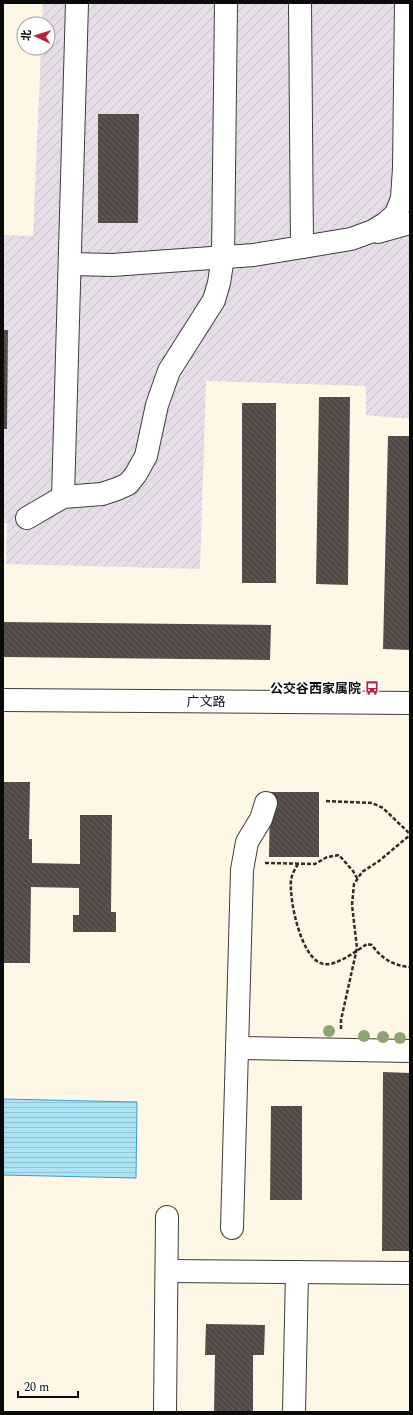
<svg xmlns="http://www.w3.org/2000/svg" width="413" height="1415" font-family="Spectral,'Noto Sans SC',serif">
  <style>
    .industrial { fill: url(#industrial-furrows) }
    .water { fill: url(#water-rules); stroke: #34a3cb }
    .building { fill: url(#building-back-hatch) }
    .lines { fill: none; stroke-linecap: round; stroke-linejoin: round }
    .minor-casing { stroke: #3d3d3d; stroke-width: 24 }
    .path { stroke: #2c2c2c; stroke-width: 2.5; stroke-dasharray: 4 2; stroke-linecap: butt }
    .minor { stroke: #fff; stroke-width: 22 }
    .tree { fill: #8fa377 }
    .labels { text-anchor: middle; stroke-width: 4; stroke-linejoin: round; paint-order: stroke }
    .poi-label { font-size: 13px; font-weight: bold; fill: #0a0a0a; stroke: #fff; text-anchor: end }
    .street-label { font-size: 13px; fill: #0a0a0a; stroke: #fff }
  </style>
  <defs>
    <pattern id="industrial-furrows" width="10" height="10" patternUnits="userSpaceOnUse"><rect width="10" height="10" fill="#e6dde9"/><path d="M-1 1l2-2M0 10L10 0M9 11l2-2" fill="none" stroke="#c4bcc6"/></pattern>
    <pattern id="water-rules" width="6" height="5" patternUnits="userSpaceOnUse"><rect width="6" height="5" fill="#ace3f5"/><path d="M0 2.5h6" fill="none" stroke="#93c1d1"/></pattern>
    <pattern id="building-back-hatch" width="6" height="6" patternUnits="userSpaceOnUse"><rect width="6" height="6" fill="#524946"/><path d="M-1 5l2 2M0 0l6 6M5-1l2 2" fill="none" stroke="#665f5c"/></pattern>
  </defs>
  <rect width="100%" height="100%" fill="#fff7e6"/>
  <!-- industrial -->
  <polygon class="industrial" points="43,3 410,3 410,419 366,415 366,386 206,381 200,569 6,564 7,523 3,523 3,235 33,236 41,48 48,48 48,24 42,24"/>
  <!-- water -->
  <polygon class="water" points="3,1099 137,1102 136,1178 3,1175"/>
  <!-- building -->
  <g class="building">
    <polygon points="98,114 139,114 138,223 98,223"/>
    <polygon points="3,330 8,330 7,429 3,429"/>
    <polygon points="319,397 350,397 348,585 316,584"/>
    <rect x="242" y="403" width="34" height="180"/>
    <polygon points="388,436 410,436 410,650 383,649"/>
    <polygon points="3,622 271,625 270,660 3,657"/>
    <polygon points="3,782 30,782 29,839 32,839 32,863 80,864 80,815 112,815 111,912 116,912 116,932 73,932 73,915 79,915 79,888 31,887 30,963 3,963"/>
    <polygon points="270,792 319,792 319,857 269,857"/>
    <polygon points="383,1072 410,1073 410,1251 382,1251"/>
    <polygon points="271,1106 302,1106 302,1200 270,1200"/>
    <polygon points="206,1324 265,1325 264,1355 253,1355 253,1412 214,1412 215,1355 205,1355"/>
  </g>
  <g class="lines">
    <defs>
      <g id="minor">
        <polyline points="300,3 302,247"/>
        <polyline points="378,232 410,223"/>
        <polyline points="70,264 112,265 254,255 351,239 373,231 386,223 396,214 402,198 404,168 406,3"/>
        <polyline points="63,497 77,3"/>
        <polyline points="27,518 63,497 102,494 117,489 128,484 136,474 146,456 157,405 169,371 214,300 219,283 223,257 226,3"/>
        <polyline points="3,700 410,703"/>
        <polyline points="237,1048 410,1051"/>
        <polyline points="232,1228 242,870 247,842 261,819 266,803"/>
        <polyline points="167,1271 410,1273"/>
        <polyline points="165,1412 167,1217"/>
        <polyline points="294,1412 297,1272"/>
      </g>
    </defs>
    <!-- minor casing -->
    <use href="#minor" class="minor-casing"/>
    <!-- path -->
    <g class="path">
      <polyline points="326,801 372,803 383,808 410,834"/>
      <polyline points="265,863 315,864 327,857 339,855 353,871 357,878"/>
      <path d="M298,864C295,869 292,874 291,880C289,899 301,961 324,964C337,966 356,951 367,944L372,945C381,958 393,966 410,967"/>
      <polyline points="341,1029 341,1020 357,948 352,905 354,884 362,872 379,861 410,835"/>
    </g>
    <!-- minor -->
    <use href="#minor" class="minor"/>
  </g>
  <!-- trees -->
  <g class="tree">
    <circle cx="329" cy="1031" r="6"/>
    <circle cx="364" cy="1036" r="6"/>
    <circle cx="383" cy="1037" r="6"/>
    <circle cx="400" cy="1038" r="6"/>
  </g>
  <!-- icons -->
  <defs>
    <symbol id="bus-bare" viewBox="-9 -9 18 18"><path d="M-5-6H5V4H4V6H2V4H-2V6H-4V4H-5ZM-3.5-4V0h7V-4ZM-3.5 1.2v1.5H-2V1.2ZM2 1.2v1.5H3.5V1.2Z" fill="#b6253f" stroke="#fff" stroke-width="2.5" paint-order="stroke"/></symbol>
  </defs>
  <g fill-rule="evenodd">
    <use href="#bus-bare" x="362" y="678" width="20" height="20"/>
  </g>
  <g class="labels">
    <!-- poi labels -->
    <g class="poi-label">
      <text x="361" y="693">公交谷西家属院</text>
    </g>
    <!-- street labels -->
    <g class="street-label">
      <text x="206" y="706">广文路</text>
    </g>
  </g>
  <!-- border -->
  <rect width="413" height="1415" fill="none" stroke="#0a0a0a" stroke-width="8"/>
  <!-- north arrow -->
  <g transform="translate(36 36) rotate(274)"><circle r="19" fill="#ffffff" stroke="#9d9d9d"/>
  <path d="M0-3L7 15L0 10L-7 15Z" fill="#b6253f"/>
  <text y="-6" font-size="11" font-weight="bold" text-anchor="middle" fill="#0a0a0a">北</text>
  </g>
  <!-- scale -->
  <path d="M18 1391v6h60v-6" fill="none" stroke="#0a0a0a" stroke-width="2"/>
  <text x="24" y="1391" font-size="12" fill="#0a0a0a" stroke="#ffffff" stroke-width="3" paint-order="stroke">20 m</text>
</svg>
